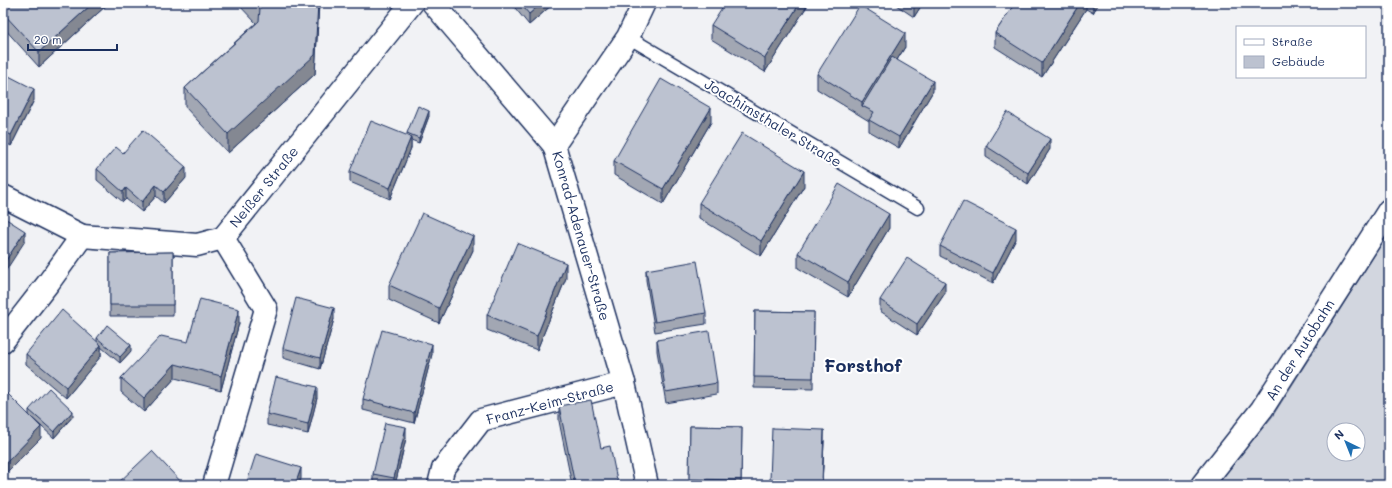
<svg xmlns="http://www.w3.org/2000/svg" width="1392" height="488" font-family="Mali,sans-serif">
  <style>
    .grass { fill: #d2d6df; stroke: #76829e; fill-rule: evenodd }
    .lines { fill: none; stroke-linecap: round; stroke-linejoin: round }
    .service-casing { stroke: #1b2f5e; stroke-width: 15 }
    .minor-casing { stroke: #1b2f5e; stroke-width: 25 }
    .service { stroke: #fff; stroke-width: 12 }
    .minor { stroke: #fff; stroke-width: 22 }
    .wall { fill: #a2a7b3; stroke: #1b2f5e }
    .shaded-wall { fill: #848892; stroke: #1b2f5e }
    .building { fill: #bcc2d0; stroke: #1b2f5e }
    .labels { text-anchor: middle; stroke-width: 4; stroke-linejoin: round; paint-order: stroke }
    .street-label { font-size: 14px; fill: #1b2f5e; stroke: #fff }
    .district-label { font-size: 18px; font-weight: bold; fill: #1b2f5e; stroke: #fff }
  </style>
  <rect width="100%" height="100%" fill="#f1f2f5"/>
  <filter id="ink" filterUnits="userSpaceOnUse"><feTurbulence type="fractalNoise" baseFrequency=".025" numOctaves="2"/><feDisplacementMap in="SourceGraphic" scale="8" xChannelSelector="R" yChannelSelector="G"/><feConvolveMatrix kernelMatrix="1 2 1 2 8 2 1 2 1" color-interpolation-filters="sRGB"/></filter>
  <g filter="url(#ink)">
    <!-- grass -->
    <path class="grass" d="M1389,232V485H1215L1272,417ZM1334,430H1358V454H1334Z"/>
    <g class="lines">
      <defs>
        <polyline id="service" points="628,37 918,208"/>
        <g id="minor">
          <polyline points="433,3 554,145 624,383 647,485"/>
          <polyline points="554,145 628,37 644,3"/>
          <polyline points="3,196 82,236 49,282 3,341"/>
          <polyline points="82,236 197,245 223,238"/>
          <polyline points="214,485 266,309 223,238 412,3"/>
          <polyline points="439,485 443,469 481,420 624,383"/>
          <polyline points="1202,485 1262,409 1389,210"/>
        </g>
      </defs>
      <!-- service casing -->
      <use href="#service" class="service-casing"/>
      <!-- minor casing -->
      <use href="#minor" class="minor-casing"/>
      <!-- service -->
      <use href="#service" class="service"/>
      <!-- minor -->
      <use href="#minor" class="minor"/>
    </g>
    <!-- wall -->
    <g class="wall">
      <polygon points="109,3 39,67 3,27 3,13"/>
      <polygon points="237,3 319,3 315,74 228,153 185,107 185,88 256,23"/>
      <polygon points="511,3 554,3 529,25"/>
      <polygon points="809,3 765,72 711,39 711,25"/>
      <polygon points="893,3 923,3 914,17"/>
      <polygon points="1015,3 1099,3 1093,13 1086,9 1042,77 995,47 995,33"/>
      <polygon points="905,47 897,60 933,91 899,148 869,131 869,121 817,89 817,74"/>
      <polygon points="3,73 34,100 11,146 3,141"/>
      <polygon points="429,116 419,143 411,140 411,148 390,199 350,182 350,171 407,136 407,133"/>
      <polygon points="711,122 663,204 614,175 614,161"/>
      <polygon points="986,146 1050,149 1028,184 986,157"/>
      <polygon points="123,153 186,178 164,203 156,196 142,212 126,199 123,202 97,180 97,169"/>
      <polygon points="804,186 761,256 699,218 699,203"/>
      <polygon points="889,228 848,297 798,268 798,253"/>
      <polygon points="1016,239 993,283 940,256 940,246"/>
      <polygon points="473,250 439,323 389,300 389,285"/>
      <polygon points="173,252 173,316 110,316 110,253"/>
      <polygon points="646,270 706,313 706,324 655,332 646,280"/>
      <polygon points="566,278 537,350 487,330 487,315"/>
      <polygon points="945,293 917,335 880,311 880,300"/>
      <polygon points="755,311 814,312 813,389 754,388"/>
      <polygon points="334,319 320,369 283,358 283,348"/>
      <polygon points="239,323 221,390 175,378 144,412 121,392 121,378"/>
      <polygon points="97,338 131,351 120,363 101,347 101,356 66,398 26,364 26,354 97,342"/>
      <polygon points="657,340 717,383 717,394 666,403 657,351"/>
      <polygon points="432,354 414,423 363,410 363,399"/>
      <polygon points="317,398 308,434 267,425 267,414"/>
      <polygon points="559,406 601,448 618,485 572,485 559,421"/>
      <polygon points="29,410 73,416 54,438 29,415"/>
      <polygon points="690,426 742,427 741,485 689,485"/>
      <polygon points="406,438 395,485 376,485 373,484 373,474"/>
      <polygon points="824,441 822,485 770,485 770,480"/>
    </g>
    <!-- shaded-wall -->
    <g class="shaded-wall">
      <polygon points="93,3 109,3 39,67 39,52"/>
      <polygon points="318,3 319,3 315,74 228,153 228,134"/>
      <polygon points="542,3 554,3 529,25 529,14"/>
      <polygon points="800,3 809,3 765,72 765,58"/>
      <polygon points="914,3 923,3 914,17"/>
      <polygon points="1080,3 1086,3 1086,9 1042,77 1042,63"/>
      <polygon points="1093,3 1099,3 1093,13"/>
      <polygon points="905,33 905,47 867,108 862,106 862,102"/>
      <polygon points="933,81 933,91 899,148 899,137"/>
      <polygon points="34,89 34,100 11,146 11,135"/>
      <polygon points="711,108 711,122 663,204 663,189"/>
      <polygon points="429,111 429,116 419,143 419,138"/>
      <polygon points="411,137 411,148 390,199 390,188"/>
      <polygon points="1050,139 1050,149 1028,184 1028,173"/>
      <polygon points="186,167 186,178 164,203 164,192"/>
      <polygon points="804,171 804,186 761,256 761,241"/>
      <polygon points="156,185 156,196 142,212 142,202"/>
      <polygon points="126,188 126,199 123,202 123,192"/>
      <polygon points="889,214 889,228 848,297 848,282"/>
      <polygon points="1016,228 1016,239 993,283 993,273"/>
      <polygon points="25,231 25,241 3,275 3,265"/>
      <polygon points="473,236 473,250 439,323 439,308"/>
      <polygon points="566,263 566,278 537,350 537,336"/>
      <polygon points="945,282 945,293 917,335 917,324"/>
      <polygon points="334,308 334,319 320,369 320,358"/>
      <polygon points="239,309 239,323 221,390 221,376"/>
      <polygon points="432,344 432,354 414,423 414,413"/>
      <polygon points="101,345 101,356 66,398 66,387"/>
      <polygon points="131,345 131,351 120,363 120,357"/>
      <polygon points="175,364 175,378 144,412 144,398"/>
      <polygon points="317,387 317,398 308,434 308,424"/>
      <polygon points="73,411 73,416 54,438 54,432"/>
      <polygon points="41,427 41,438 3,476 3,466"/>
      <polygon points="406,427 406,438 395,485 394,485 394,478"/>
      <polygon points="824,430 824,441 822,485"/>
      <polygon points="301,468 301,479 299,485 295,485"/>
    </g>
    <!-- building -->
    <g class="building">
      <polygon points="7,3 93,3 39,52 3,13 3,7"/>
      <polygon points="255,3 318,3 315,55 228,134 185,88 259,21 260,8"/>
      <polygon points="520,3 542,3 529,14"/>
      <polygon points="725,3 800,3 765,58 711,25"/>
      <polygon points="1015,3 1080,3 1042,63 995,33"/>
      <polygon points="860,5 905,33 862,102 817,74"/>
      <polygon points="892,57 933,81 899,137 869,120 874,112 862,106"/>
      <polygon points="3,73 34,89 11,135 3,131"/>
      <polygon points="661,79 711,108 663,189 614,161"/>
      <polygon points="418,106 429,111 419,138 407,133"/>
      <polygon points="1007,112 1050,139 1028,173 986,146"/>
      <polygon points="371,121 411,137 390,188 350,171"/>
      <polygon points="143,130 186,167 164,192 156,185 142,202 126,188 123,192 97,169 116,147 123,153"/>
      <polygon points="742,133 804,171 761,241 699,203"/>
      <polygon points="839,184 889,214 848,282 798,253"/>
      <polygon points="963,201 1016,228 993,273 940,246"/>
      <polygon points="422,213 473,236 439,308 389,285"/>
      <polygon points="3,217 25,231 3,265"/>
      <polygon points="517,243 566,263 537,336 487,315"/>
      <polygon points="173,252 173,305 110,305 110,253"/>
      <polygon points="907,258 945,282 917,324 880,300"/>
      <polygon points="697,261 706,313 655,322 646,270"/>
      <polygon points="296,298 334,308 320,358 283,348"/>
      <polygon points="200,299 239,309 221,376 175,364 144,398 121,378 161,336 188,342"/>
      <polygon points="62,310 101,345 66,387 26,354"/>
      <polygon points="755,311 814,312 813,378 754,377"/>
      <polygon points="107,325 131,345 120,357 97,338"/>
      <polygon points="382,330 432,344 414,413 363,399"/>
      <polygon points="709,331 717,383 666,392 657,340"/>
      <polygon points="276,377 317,387 308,424 267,414"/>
      <polygon points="49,388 73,411 54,432 29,410"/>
      <polygon points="6,392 41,427 3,466 3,395"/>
      <polygon points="591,400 601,448 610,446 618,485 575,485 559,406"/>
      <polygon points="385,423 406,427 394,478 373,474"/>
      <polygon points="690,426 742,427 741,480 689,479"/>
      <polygon points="772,428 824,430 822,483 770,480"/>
      <polygon points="152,451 184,485 116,485"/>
      <polygon points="256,454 301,468 295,485 246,485"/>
      <polygon points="459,481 473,485 457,485"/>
    </g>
  </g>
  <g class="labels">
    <!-- street labels -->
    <g class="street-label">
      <text transform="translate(773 123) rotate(31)" y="5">Joachimsthaler Straße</text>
      <text transform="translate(264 187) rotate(-51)" y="5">Neißer Straße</text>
      <text transform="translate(581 236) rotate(74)" y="5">Konrad-Adenauer-Straße</text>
      <text transform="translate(1300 350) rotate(-58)" y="5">An der Autobahn</text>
      <text transform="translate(550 403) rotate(-15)" y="5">Franz-Keim-Straße</text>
    </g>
    <!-- district labels -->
    <g class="district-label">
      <text x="863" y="372">Forsthof</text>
    </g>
  </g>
  <!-- margin -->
  <rect width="1392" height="488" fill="none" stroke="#fff" stroke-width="16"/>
  <rect x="8" y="8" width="1376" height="472" fill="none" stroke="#1b2f5e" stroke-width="1.5" filter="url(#ink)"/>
  <!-- legend -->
  <rect x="1236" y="26" width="130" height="52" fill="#ffffff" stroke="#a4acbf"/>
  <rect x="1244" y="39" width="20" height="6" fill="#ffffff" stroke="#a4acbf"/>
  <text x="1272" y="46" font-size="12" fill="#1b2f5e">Straße</text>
  <rect x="1244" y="56" width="20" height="12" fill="#bcc2d0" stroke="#a4acbf"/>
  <text x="1272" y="66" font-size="12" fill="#1b2f5e">Gebäude</text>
  <!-- north arrow -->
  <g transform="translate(1346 442) rotate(317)"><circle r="19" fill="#ffffff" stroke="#a4acbf"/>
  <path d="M0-3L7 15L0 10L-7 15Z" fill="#1f6fb2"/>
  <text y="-6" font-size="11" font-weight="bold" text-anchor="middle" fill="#1b2f5e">N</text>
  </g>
  <!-- scale -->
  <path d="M28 44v6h89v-6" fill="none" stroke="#1b2f5e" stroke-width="2"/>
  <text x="34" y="44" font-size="12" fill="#1b2f5e" stroke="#ffffff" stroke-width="3" paint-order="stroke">20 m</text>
</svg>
